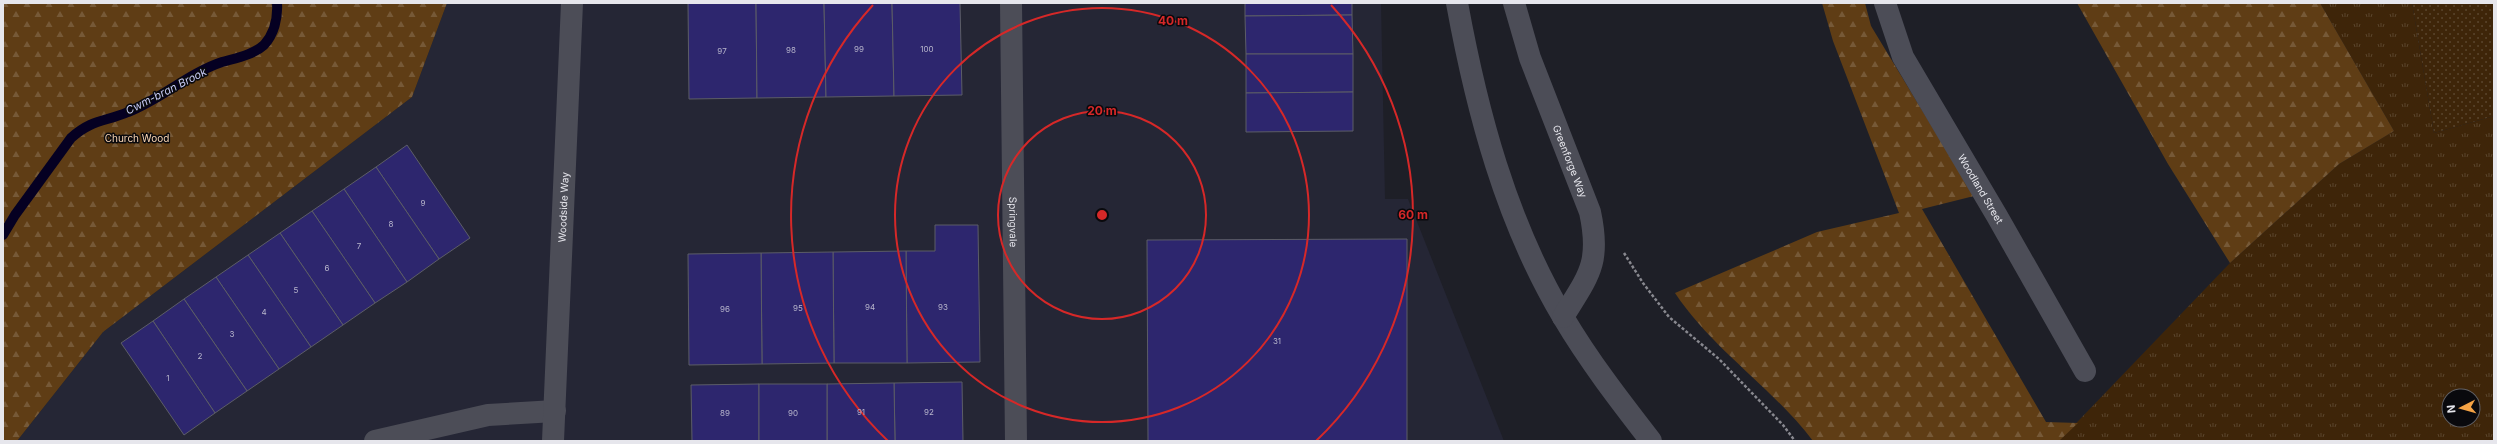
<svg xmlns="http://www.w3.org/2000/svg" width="2497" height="444" font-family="Inter,sans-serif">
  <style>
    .built { fill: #252635 }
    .grass { fill: url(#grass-tufts); fill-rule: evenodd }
    .forest { fill: url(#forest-firs) }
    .garden { fill: url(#garden-dots) }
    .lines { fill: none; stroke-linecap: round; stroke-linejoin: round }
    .stream { stroke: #050022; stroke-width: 10 }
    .building { fill: #2d266e; stroke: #5c5d67 }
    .path { stroke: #88888f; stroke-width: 2.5; stroke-dasharray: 3 2; stroke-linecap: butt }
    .minor { stroke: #4c4d57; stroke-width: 22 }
    .ring { fill: none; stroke: #d62828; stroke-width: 2 }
    .labels { text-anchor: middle; stroke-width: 3; stroke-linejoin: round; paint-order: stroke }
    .number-label { font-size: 8px; fill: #b8b6cc }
    .park-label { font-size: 10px; fill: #fbd7b5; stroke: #09090d }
    .street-label { font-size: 10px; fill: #e6e6ec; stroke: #09090d }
    .water-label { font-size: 11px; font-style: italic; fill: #c6caf5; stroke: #09090d }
    .centre { fill: #d62828; stroke: #09090d; stroke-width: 2 }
    .ring-label { font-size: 12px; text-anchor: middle; font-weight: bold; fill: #d62828; stroke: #09090d; stroke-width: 3; stroke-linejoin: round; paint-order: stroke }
  </style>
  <defs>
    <pattern id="grass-tufts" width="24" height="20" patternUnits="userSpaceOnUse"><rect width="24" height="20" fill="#3e2509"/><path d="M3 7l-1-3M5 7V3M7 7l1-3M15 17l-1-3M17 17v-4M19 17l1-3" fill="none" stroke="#5a452d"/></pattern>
    <pattern id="forest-firs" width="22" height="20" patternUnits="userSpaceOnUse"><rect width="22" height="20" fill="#5f3d15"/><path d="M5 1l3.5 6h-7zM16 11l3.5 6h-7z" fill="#765937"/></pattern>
    <pattern id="garden-dots" width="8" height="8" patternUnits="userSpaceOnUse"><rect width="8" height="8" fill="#3e2509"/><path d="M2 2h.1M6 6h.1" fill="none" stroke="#5a452d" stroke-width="1.8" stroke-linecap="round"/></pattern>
  </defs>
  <rect width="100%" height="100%" fill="#1e1f27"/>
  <!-- built -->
  <polygon class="built" points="447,3 1381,3 1385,199 1408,199 1504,441 17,441 103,332 412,97"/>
  <!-- grass -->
  <path class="grass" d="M2320,3H2412L2434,133L2494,116V441H2059L2230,263L2339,164L2394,131ZM2449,396H2473V420H2449Z"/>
  <!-- forest -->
  <g class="forest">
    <polygon points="3,3 447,3 412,97 103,332 17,441 3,441"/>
    <path d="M1822,3H1865L1871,26L1974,196L1922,209L2046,422L2078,423L2059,441H1813C1772,387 1713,350 1675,293L1817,232L1899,213L1833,41Z"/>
    <polygon points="2077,3 2320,3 2394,131 2339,164 2230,263 2168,164"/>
  </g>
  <!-- garden -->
  <polygon class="garden" points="2412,3 2494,3 2494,116 2434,133"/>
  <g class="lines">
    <!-- stream -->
    <path class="stream" d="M3,235L15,215L71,138C92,119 105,122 128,112C161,99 189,73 222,62C236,58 253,55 264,45C274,34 278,18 277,3"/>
  </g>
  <!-- building -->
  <g class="building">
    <polygon points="688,3 756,3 757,98 689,99"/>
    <polygon points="756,3 824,3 826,97 757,98"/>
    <polygon points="824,3 892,3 894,96 826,97"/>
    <polygon points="892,3 960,3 962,95 894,96"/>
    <polygon points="1245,3 1352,3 1352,15 1245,16"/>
    <polygon points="1352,15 1353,54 1246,54 1245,16"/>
    <polygon points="1246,54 1353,54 1353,92 1246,93"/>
    <polygon points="1353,92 1353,131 1246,132 1246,93"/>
    <polygon points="407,145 470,238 439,259 376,167"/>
    <polygon points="376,167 439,259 407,282 344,189"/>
    <polygon points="344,189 407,282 375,303 312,211"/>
    <polygon points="312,211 375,303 343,325 280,233"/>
    <polygon points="935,225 978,225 980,362 907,363 906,251 935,251"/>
    <polygon points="280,233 343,325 311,347 248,255"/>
    <polygon points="1407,239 1407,441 1148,441 1147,240"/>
    <polygon points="906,251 907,363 834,363 833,252"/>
    <polygon points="833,252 834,363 762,364 761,253"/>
    <polygon points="761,253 762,364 689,365 688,254"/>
    <polygon points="248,255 311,347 279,369 216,277"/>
    <polygon points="216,277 279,369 247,391 184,299"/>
    <polygon points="184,299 247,391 215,413 153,321"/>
    <polygon points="153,321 215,413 184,435 121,343"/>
    <polygon points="962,382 963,441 895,441 894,383"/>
    <polygon points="894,383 895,441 827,441 827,384"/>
    <polygon points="759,384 759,441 692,441 691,385"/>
    <rect x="759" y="384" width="68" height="57"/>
  </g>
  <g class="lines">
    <!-- path -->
    <polyline class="path" points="1624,253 1643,283 1669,317 1719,359 1783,425 1795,441"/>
    <!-- minor -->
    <g class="minor">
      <path id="s1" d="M1011,3L1016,441"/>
      <path d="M1457,3C1477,112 1506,221 1563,317C1589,361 1620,401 1651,441"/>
      <path id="s2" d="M1514,3L1530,58L1590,212C1601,263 1589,275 1563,317"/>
      <path id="s3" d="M1885,3L1903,57L1997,216L2085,371"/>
      <polyline points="375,441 488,415 555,411"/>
      <path id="s4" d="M553,441L572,3"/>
    </g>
  </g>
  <!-- distance rings -->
  <g class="ring">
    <circle cx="1102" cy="215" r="104"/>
    <circle cx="1102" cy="215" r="207"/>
    <path d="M888 441A311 311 0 0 1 873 5M1331 5A311 311 0 0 1 1316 441"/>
  </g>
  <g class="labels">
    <!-- number labels -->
    <g class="number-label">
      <text x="859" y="52">99</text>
      <text x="927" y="52">100</text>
      <text x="791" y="53">98</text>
      <text x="722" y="54">97</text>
      <text x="423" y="206">9</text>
      <text x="391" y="227">8</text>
      <text x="359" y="249">7</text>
      <text x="327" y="271">6</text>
      <text x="296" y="293">5</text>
      <text x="870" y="310">94</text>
      <text x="943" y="310">93</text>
      <text x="798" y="311">95</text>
      <text x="725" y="312">96</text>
      <text x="264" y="315">4</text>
      <text x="232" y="337">3</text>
      <text x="1277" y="344">31</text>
      <text x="200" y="359">2</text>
      <text x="168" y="381">1</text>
      <text x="861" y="415">91</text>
      <text x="929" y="415">92</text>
      <text x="725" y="416">89</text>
      <text x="793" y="416">90</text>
    </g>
    <!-- park labels -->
    <g class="park-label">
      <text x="137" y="142">Church Wood</text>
    </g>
    <!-- street labels -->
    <g class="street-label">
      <text dy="4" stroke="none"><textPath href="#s2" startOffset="168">Greenforge Way</textPath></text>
      <text dy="4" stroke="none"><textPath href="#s3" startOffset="210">Woodland Street</textPath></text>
      <text dy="4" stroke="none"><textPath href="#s4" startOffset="234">Woodside Way</textPath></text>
      <text dy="4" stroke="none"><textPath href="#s1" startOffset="219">Springvale</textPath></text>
    </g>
    <!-- water labels -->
    <g class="water-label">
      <text transform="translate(166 91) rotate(-27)" y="4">Cwm-bran Brook</text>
    </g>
  </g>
  <circle cx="1102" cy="215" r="6" class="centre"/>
  <g class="ring-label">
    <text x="1173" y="25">40 m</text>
    <text x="1102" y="115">20 m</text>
    <text x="1413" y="219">60 m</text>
  </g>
  <!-- border -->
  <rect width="2497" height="444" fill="none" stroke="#e6e6ec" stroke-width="8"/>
  <!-- north arrow -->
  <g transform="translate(2461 408) rotate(264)"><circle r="19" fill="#09090d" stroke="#616166"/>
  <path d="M0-3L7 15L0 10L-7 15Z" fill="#f5a345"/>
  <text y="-6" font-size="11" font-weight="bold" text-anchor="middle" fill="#e6e6ec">N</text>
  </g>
</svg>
